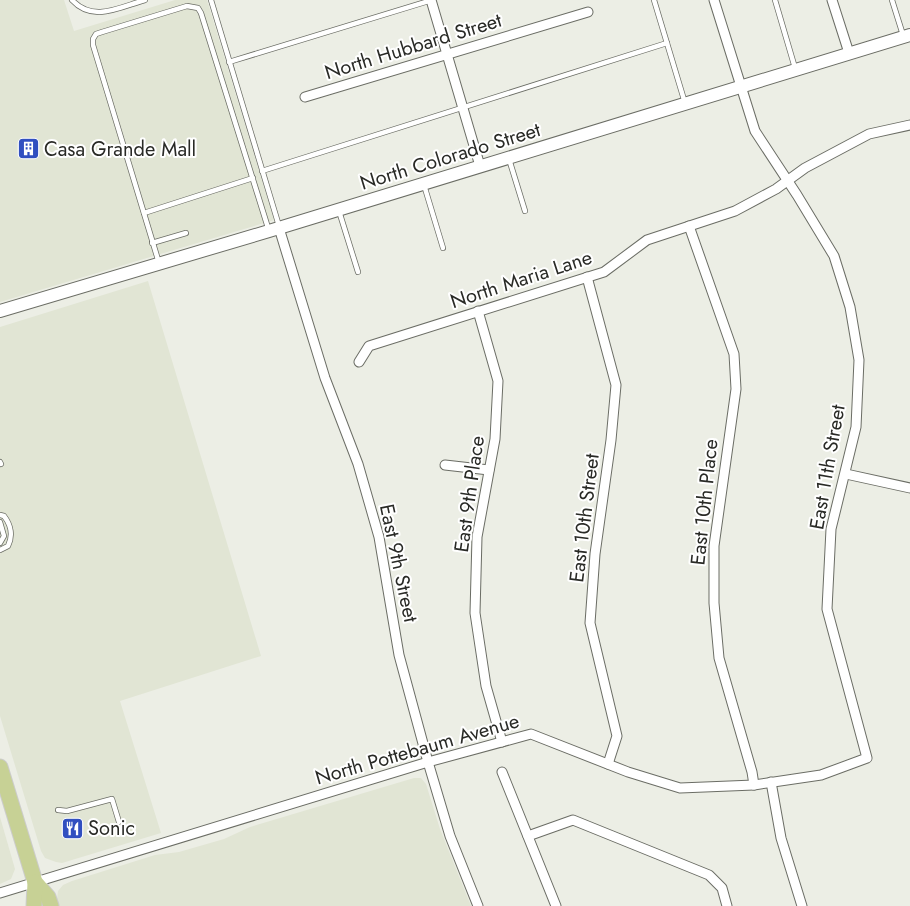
<svg xmlns="http://www.w3.org/2000/svg" width="910" height="906" font-family="Jost,sans-serif">
  <style>
    .built { fill: #e1e5d4 }
    .lines { fill: none; stroke-linecap: round; stroke-linejoin: round }
    .lane-casing { stroke: #6b6d65; stroke-width: 6 }
    .street-casing { stroke: #6b6d65; stroke-width: 11 }
    .secondary-casing { stroke: #6b6d65; stroke-width: 14 }
    .primary-casing { stroke: #cccccb; stroke-width: 17 }
    .lane { stroke: #fff; stroke-width: 4.5 }
    .street { stroke: #fff; stroke-width: 9 }
    .secondary { stroke: #fff; stroke-width: 12 }
    .primary { stroke: #c7d195; stroke-width: 15 }
    .labels { text-anchor: middle; stroke-width: 4; stroke-linejoin: round; paint-order: stroke }
    .street-label { font-size: 20px; fill: #292a26; stroke: #fff }
    .poi-label { font-size: 20px; fill: #292a26; stroke: #fff; text-anchor: start }
  </style>
  <rect width="100%" height="100%" fill="#eceee5"/>
  <!-- built -->
  <g class="built">
    <polygon points="0,0 64,0 74,31 175,0 207,0 274,220 0,302"/>
    <polygon points="148,281 261,656 120,701 161,833 62,863 56,862 45,858 41,851 0,716 0,327"/>
    <polygon points="414,778 421,778 426,784 440,829 471,906 59,906 57,899 58,891 63,885 72,881 155,855 179,852 224,839 250,827"/>
    <polygon points="0,817 15,869 11,879 0,884"/>
  </g>
  <g class="lines">
    <defs>
      <g id="lane">
        <path d="M72,0C93,23 120,7 145,0"/>
        <polyline points="211,0 279,226"/>
        <polyline points="654,0 685,103"/>
        <polyline points="775,0 795,68"/>
        <polyline points="892,0 903,35"/>
        <polyline points="229,62 432,0"/>
        <polyline points="509,159 525,211"/>
        <polyline points="262,171 667,43"/>
        <polyline points="424,185 443,248"/>
        <polyline points="339,211 358,272"/>
        <polyline points="144,213 253,178"/>
        <polyline points="152,243 186,233"/>
        <polyline points="159,263 93,45 93,39 96,34 102,32 187,6 198,8 201,13 269,231"/>
        <polyline points="0,462 1,464"/>
        <path d="M0,515L4,516C11,525 13,536 8,546L0,550"/>
        <polyline points="0,522 4,536 0,543"/>
        <polyline points="58,810 67,811 112,799 119,822"/>
      </g>
      <g id="street">
        <polyline points="431,0 480,166"/>
        <polyline points="832,0 849,53"/>
        <polyline points="305,97 588,12"/>
        <polyline points="689,226 734,354 736,389 714,546 714,603 719,658 752,772 754,785"/>
        <polyline points="279,228 325,378 358,464 379,537 399,655 428,762 450,836 478,906"/>
        <polyline points="587,277 616,385 611,440 595,554 590,623 617,736 608,764"/>
        <polyline points="478,311 498,381 495,439 477,537 475,613 486,686 502,742"/>
        <polyline points="359,362 369,346 604,272 647,240 735,211 776,189 805,168 869,134 910,125"/>
        <polyline points="445,465 489,470"/>
        <polyline points="846,474 910,488"/>
        <polyline points="502,772 556,906"/>
        <polyline points="771,782 781,838 802,906"/>
        <polyline points="528,836 573,820 709,875 722,888 727,906"/>
        <polyline points="0,893 428,762 531,734 628,772 680,788 754,785 821,775 867,758 827,609 831,529 856,427 859,360 850,307 834,256 797,195 755,131 714,0"/>
      </g>
      <polyline id="secondary" points="0,311 269,231 910,35"/>
      <g id="primary">
        <polyline points="0,767 35,882 48,897 51,906"/>
        <polyline points="34,906 35,882"/>
      </g>
    </defs>
    <!-- lane casing -->
    <use href="#lane" class="lane-casing"/>
    <!-- street casing -->
    <use href="#street" class="street-casing"/>
    <!-- secondary casing -->
    <use href="#secondary" class="secondary-casing"/>
    <!-- primary casing -->
    <use href="#primary" class="primary-casing"/>
    <!-- lane -->
    <use href="#lane" class="lane"/>
    <!-- street -->
    <use href="#street" class="street"/>
    <!-- secondary -->
    <use href="#secondary" class="secondary"/>
    <!-- primary -->
    <use href="#primary" class="primary"/>
  </g>
  <!-- icons -->
  <defs>
    <symbol id="building-square" viewBox="-11 -11 22 22"><rect x="-9" y="-9" width="18" height="18" rx="4" fill="#314fc0" stroke="#fff"/><path d="M-4-6H4V6H1V3H-1V6H-4ZM-2.5-4.3h1.7v1.8h-1.7ZM.8-4.3h1.7v1.8H.8ZM-2.5-1h1.7V.8h-1.7ZM.8-1h1.7V.8H.8Z" fill="#fff"/></symbol>
    <symbol id="restaurant-square" viewBox="-11 -11 22 22"><rect x="-9" y="-9" width="18" height="18" rx="4" fill="#314fc0" stroke="#fff"/><path d="M-5-6h1v4h1v-4h1v4h1v-4h1v5L-1.5 .5V6h-2V.5L-5-1ZM5-6V6H3V1.5H1.5Q1.5-4 5-6Z" fill="#fff"/></symbol>
  </defs>
  <g fill-rule="evenodd">
    <use href="#building-square" x="16" y="136" width="25" height="25"/>
    <use href="#restaurant-square" x="60" y="816" width="25" height="25"/>
  </g>
  <g class="labels">
    <!-- street labels -->
    <g class="street-label">
      <text transform="translate(413 46) rotate(-17)" y="7">North Hubbard Street</text>
      <text transform="translate(450 156) rotate(-17)" y="7">North Colorado Street</text>
      <text transform="translate(521 279) rotate(-18)" y="7">North Maria Lane</text>
      <text transform="translate(827 467) rotate(-80)" y="7">East 11th Street</text>
      <text transform="translate(469 494) rotate(-82)" y="7">East 9th Place</text>
      <text transform="translate(704 502) rotate(-84)" y="7">East 10th Place</text>
      <text transform="translate(584 518) rotate(-83)" y="7">East 10th Street</text>
      <text transform="translate(399 563) rotate(78)" y="7">East 9th Street</text>
      <text transform="translate(417 749) rotate(-16)" y="7">North Pottebaum Avenue</text>
    </g>
    <!-- poi labels -->
    <g class="poi-label">
      <text x="44" y="156">Casa Grande Mall</text>
      <text x="88" y="835">Sonic</text>
    </g>
  </g>
</svg>
